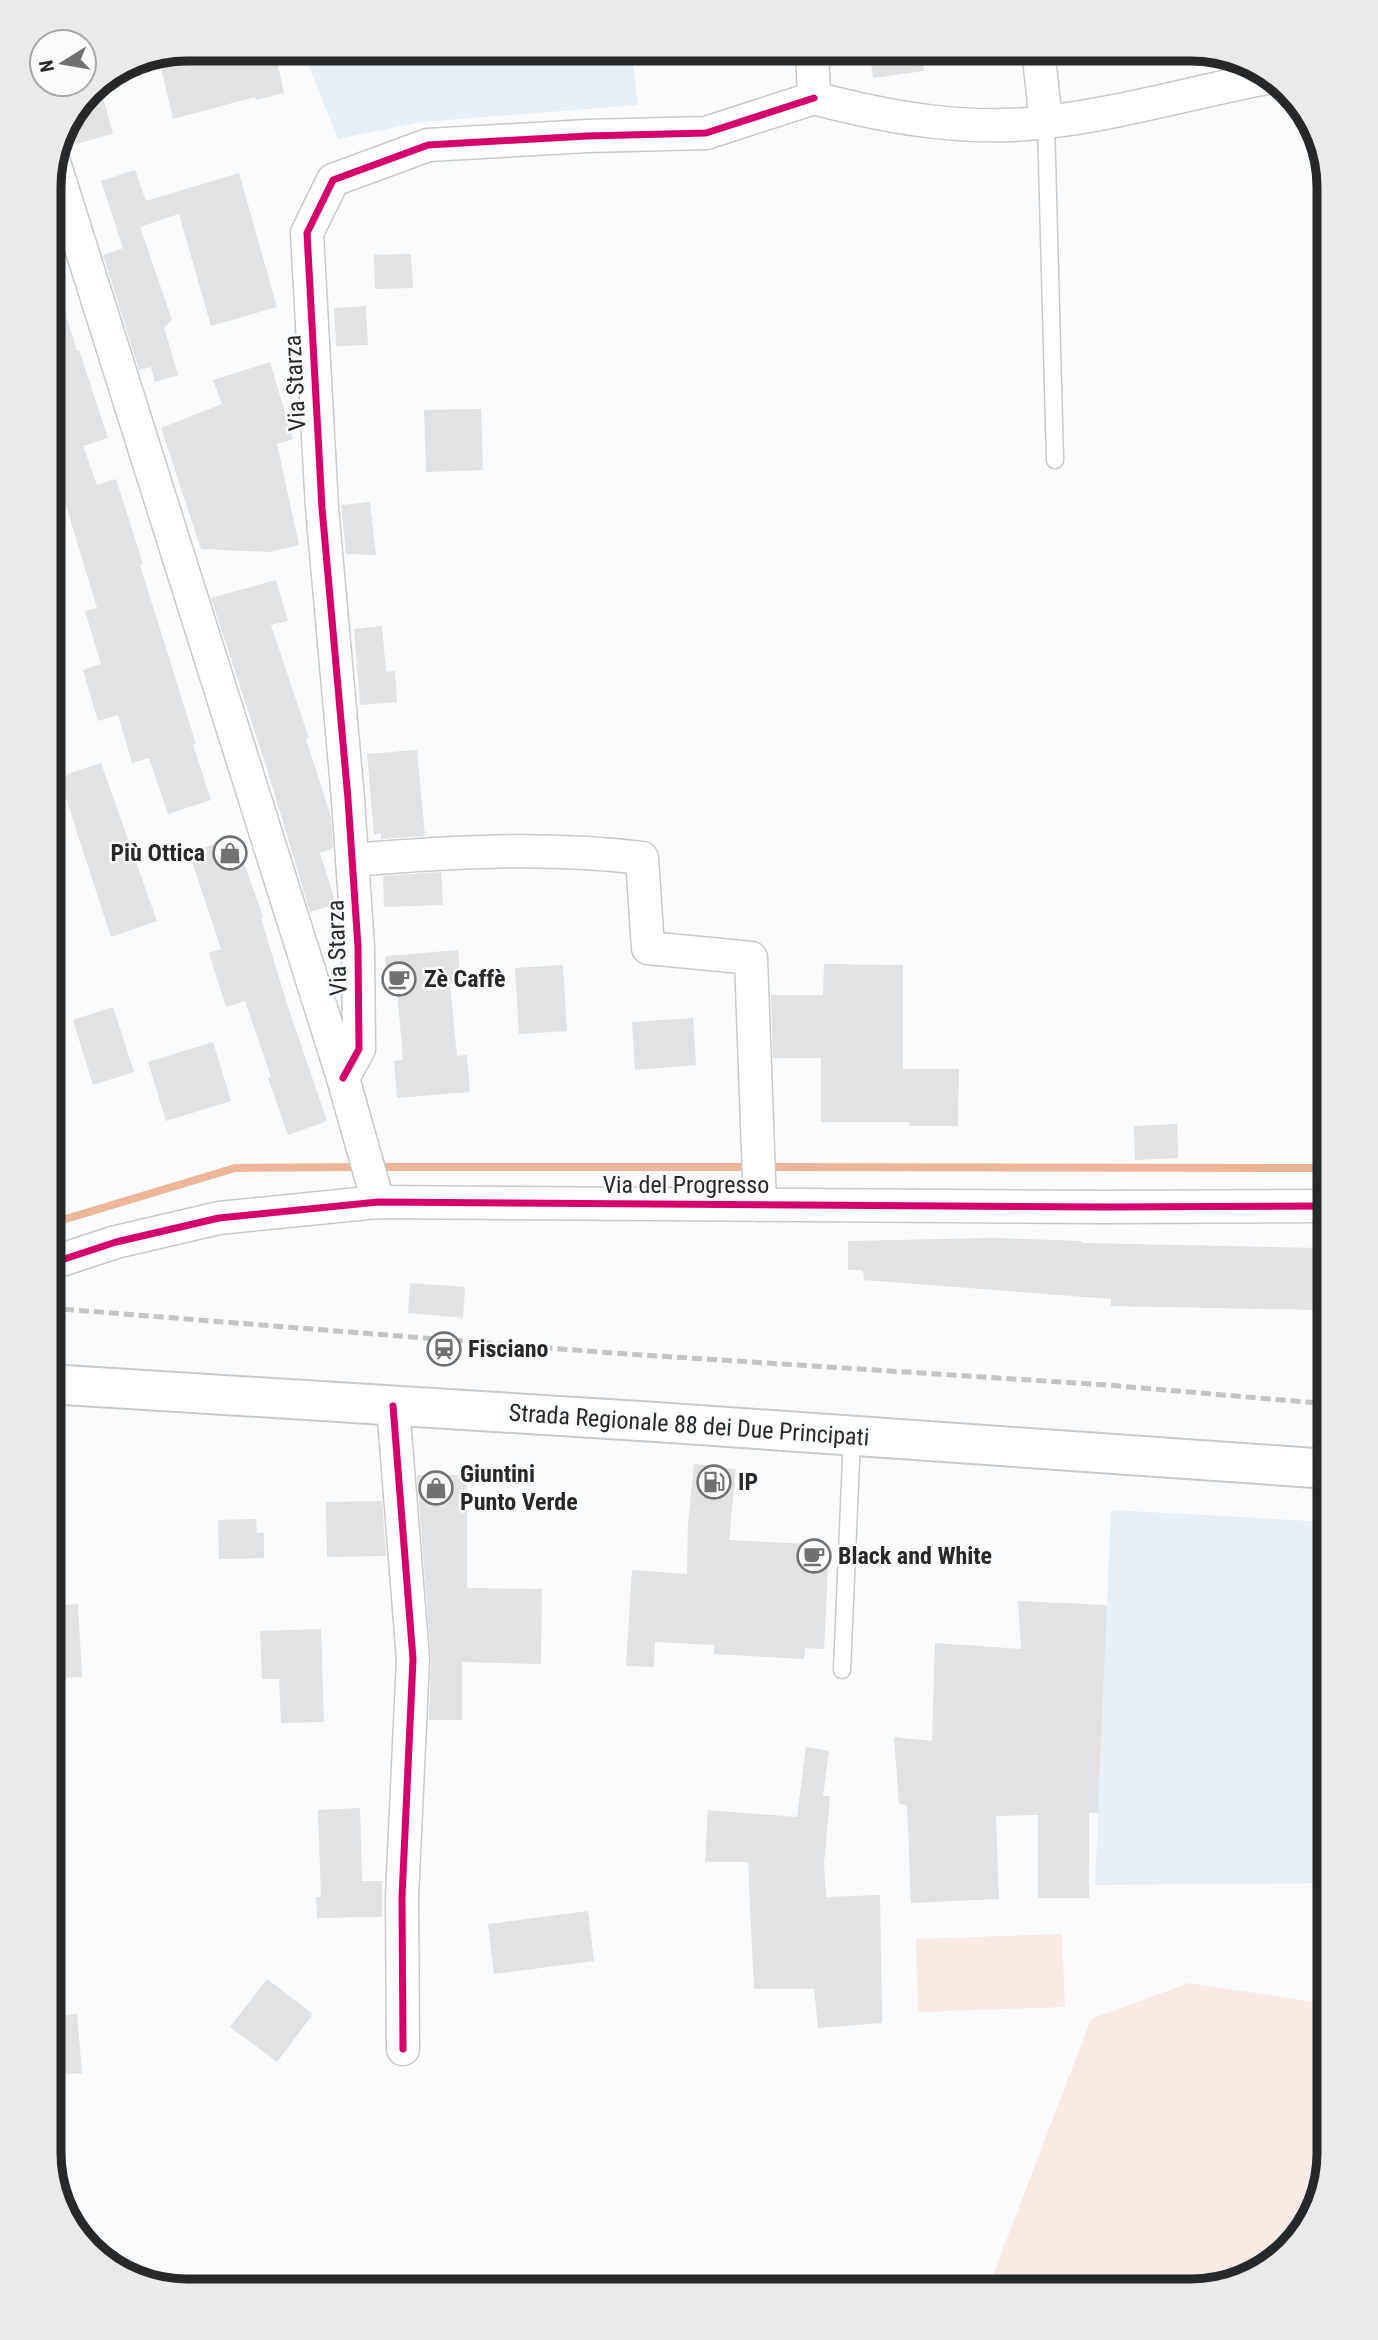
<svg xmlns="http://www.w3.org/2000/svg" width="1378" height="2340" font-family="'Roboto Condensed',sans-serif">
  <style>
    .built { fill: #e6f0f6 }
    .green { fill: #f9eae3 }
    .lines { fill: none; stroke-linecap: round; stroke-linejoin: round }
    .stream { stroke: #eeb698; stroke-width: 8 }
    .building { fill: #dfe3e5 }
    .lane-casing { stroke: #c7cacc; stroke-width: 19 }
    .street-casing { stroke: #c7cacc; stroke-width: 35 }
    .secondary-casing { stroke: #c7cacc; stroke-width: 42 }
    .lane { stroke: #fefeff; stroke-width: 16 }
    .street { stroke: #fefeff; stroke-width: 32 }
    .secondary { stroke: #fefeff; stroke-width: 38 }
    .rail { stroke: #c3c4c4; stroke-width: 5; stroke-dasharray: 10 5; stroke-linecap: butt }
    .cycleway-casing { stroke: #f7fcff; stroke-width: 11 }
    .cycleway { stroke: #d6006c; stroke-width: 7 }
    .labels { text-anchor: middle; stroke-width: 5; stroke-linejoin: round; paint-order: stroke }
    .street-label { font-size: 24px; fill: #24292b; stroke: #f7fcff }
    .poi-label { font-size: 24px; font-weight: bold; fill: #24292b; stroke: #f7fcff; text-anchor: start }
    .rim { fill: none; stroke: #24292b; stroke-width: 9 }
  </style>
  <rect width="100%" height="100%" fill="#f9fbfd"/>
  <!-- built -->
  <g class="built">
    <polygon points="302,49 631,49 638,105 420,122 338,139"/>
    <polygon points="1111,1510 1329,1522 1329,1883 1095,1885"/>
  </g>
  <!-- green -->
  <g class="green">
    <polygon points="1062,1934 1065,2007 918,2012 916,1939"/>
    <polygon points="1189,1983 1329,2004 1329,2154 1306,2229 1252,2277 1191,2291 987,2291 1091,2019"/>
  </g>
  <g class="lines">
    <!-- stream -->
    <g class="stream">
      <polyline points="376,1167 752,1167"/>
      <polyline points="765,1167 1329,1168"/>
      <polyline points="49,1224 235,1168 360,1167"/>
    </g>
  </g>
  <!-- building -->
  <g class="building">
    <polygon points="187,49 274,49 284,93 256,100 255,97 173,119 158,55"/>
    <polygon points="869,49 921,49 924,71 873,78"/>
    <polygon points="99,83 113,134 68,146 63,126 90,89"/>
    <polygon points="135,170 146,201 239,173 277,307 211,326 179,214 140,227 172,320 164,327 178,375 155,382 151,367 139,370 103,255 123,248 101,181"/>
    <polygon points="411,254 413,288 375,289 374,255"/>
    <polygon points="49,278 55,278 77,351 79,350 108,438 83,446 97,485 116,479 143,564 140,565 196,744 193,745 211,800 168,814 149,758 132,763 118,715 98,721 83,670 101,664 85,611 97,608 49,449"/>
    <polygon points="366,306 368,345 336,346 334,308"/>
    <polygon points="270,362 293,439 277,444 299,545 269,552 201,549 161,428 222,404 213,380"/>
    <polygon points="481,409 483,470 426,472 424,410"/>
    <polygon points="370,502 376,555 346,554 341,505"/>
    <polygon points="276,580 288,621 271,625 309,738 306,739 331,817 333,848 320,853 336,904 310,912 267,769 211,598"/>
    <polygon points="382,626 386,672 395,671 397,702 360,705 354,629"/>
    <polygon points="417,750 425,836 381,839 381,833 374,835 367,754"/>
    <polygon points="101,763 157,921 111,937 59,777"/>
    <polygon points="235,837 263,917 261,918 287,1004 327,1121 288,1135 268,1078 271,1077 245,1001 226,1007 209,953 221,949 189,853"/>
    <polygon points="441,872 443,905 384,907 383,876"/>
    <polygon points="458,950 461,982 450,983 457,1056 467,1055 470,1092 397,1098 394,1061 403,1060 397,991 388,992 385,958 386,956"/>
    <polygon points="824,964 903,965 903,1069 959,1069 958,1126 909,1126 909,1122 821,1122 821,1058 773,1058 771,995 823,995"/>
    <polygon points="563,965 567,1031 519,1034 515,968"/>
    <polygon points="113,1007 134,1072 93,1085 73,1020"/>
    <polygon points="693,1018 696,1065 635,1070 632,1022"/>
    <polygon points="213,1042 231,1101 166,1121 148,1062"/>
    <polygon points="1177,1124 1178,1158 1135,1160 1134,1126"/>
    <polygon points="992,1238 1082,1241 1082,1243 1318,1248 1317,1310 1111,1306 1111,1299 864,1280 863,1270 848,1270 848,1241"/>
    <polygon points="410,1283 465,1287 463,1318 408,1313"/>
    <polygon points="694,1464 736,1469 729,1540 829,1545 824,1649 805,1648 804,1659 714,1654 714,1645 655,1642 654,1667 626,1666 632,1570 687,1574 688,1523"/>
    <polygon points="417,1475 467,1475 467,1588 542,1589 541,1664 462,1662 462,1720 429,1720 431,1658"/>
    <polygon points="382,1501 386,1556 327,1557 326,1502"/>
    <polygon points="256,1519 257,1533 264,1533 264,1558 219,1559 218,1520"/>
    <polygon points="1018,1601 1107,1605 1098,1813 1089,1813 1089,1898 1038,1898 1038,1815 996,1816 999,1899 911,1903 907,1805 899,1804 894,1737 932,1741 935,1643 1021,1649"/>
    <polygon points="78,1604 82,1677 49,1679 49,1606"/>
    <polygon points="321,1629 324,1722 281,1723 279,1679 262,1679 260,1631"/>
    <polygon points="806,1747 829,1751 823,1796 830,1796 824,1863 826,1897 880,1895 882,2023 818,2028 814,1989 754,1989 748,1862 705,1862 708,1810 797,1817"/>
    <polygon points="360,1808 362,1881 382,1881 382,1917 317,1918 316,1897 321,1897 318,1810"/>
    <polygon points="588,1911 594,1961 494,1974 488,1924"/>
    <polygon points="267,1979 313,2014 277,2062 230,2027"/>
    <polygon points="77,2014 82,2073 49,2076 49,2017"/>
  </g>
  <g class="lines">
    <defs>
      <g id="lane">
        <polyline points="1046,122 1055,460"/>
        <polyline points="842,1670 852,1436"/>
      </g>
      <g id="street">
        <polyline points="812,49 814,98"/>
        <polyline points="1038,49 1046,122"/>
        <path d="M814,98C889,118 969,132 1047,122C1123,113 1197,91 1272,77"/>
        <polyline points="54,162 343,1078 378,1202"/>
        <path d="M352,860C448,852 546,846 642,858L648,948L751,958L760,1205"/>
        <polyline points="343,1078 359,1049 358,947 348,799 322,508 307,233 333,180 428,145 587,136 706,133 814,98"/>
        <polyline points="49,1264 116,1242 219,1218 378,1202 1104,1207 1329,1206"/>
        <polyline points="393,1406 413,1659 402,1897 403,2049"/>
      </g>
      <polyline id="secondary" points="49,1384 656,1422 1329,1469"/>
    </defs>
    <!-- lane casing -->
    <use href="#lane" class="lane-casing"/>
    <!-- street casing -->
    <use href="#street" class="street-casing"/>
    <!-- secondary casing -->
    <use href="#secondary" class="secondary-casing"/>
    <!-- lane -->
    <use href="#lane" class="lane"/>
    <!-- street -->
    <use href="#street" class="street"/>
    <!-- secondary -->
    <use href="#secondary" class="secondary"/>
    <!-- rail -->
    <polyline class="rail" points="49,1308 612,1353 1107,1385 1329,1404"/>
    <defs>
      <g id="cycleway">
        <polyline points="343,1078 359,1049 358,947 348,799 322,508 307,233 333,180 428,145 587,136 706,133 814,98"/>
        <polyline points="49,1264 116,1242 219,1218 378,1202 1104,1207 1329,1206"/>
        <polyline points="393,1406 413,1659 402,1897 403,2049"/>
      </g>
    </defs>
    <!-- cycleway casing -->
    <use href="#cycleway" class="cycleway-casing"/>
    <!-- cycleway -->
    <use href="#cycleway" class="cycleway"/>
  </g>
  <!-- icons -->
  <defs>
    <symbol id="shop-ring" viewBox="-11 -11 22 22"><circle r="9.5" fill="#f7fcff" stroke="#6f7274" stroke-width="1.5"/><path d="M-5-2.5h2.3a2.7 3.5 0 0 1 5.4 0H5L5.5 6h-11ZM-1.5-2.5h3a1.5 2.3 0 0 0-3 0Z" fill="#6f7274"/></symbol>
    <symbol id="cafe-ring" viewBox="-11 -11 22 22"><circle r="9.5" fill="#f7fcff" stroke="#6f7274" stroke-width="1.5"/><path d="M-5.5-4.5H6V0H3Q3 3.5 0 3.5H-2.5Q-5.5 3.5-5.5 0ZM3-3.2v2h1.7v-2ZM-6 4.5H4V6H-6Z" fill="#6f7274"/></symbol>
    <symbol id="station-ring" viewBox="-11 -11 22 22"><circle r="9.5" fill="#f7fcff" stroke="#6f7274" stroke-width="1.5"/><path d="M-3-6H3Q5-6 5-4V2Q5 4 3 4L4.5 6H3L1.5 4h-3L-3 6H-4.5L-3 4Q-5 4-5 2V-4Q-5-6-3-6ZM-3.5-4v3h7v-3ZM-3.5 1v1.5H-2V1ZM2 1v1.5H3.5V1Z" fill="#6f7274"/></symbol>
    <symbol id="fuel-ring" viewBox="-11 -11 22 22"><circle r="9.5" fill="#f7fcff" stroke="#6f7274" stroke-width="1.5"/><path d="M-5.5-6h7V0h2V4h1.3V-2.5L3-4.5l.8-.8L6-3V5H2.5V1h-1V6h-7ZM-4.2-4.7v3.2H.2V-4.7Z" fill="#6f7274"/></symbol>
  </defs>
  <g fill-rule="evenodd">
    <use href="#shop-ring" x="211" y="834" width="38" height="38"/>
    <use href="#cafe-ring" x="380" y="960" width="38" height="38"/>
    <use href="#station-ring" x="425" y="1330" width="38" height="38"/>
    <use href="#fuel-ring" x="695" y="1463" width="38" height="38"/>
    <use href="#shop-ring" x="417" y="1469" width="38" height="38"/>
    <use href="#cafe-ring" x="795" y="1537" width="38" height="38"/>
  </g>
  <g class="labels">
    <!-- street labels -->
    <g class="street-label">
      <text transform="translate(295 383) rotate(-93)" y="8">Via Starza</text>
      <text transform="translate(337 948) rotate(-92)" y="8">Via Starza</text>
      <text x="686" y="1193">Via del Progresso</text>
      <text transform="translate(689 1425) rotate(4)" y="8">Strada Regionale 88 dei Due Principati</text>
    </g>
    <!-- poi labels -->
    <g class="poi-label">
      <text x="205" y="861" text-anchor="end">Più Ottica</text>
      <text x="424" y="987">Zè Caffè</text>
      <text x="468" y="1357">Fisciano</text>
      <text x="460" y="1482">Giuntini<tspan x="460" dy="28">Punto Verde</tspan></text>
      <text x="738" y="1490">IP</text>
      <text x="838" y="1564">Black and White</text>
    </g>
  </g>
  <!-- crop -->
  <path d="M0 0H1378V2340H0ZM187 61H1191A126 126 0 0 1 1317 187V2153A126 126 0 0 1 1191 2279H187A126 126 0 0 1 61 2153V187A126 126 0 0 1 187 61Z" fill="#e6ebee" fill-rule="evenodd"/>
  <path class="rim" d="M187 61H1191A126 126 0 0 1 1317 187V2153A126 126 0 0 1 1191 2279H187A126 126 0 0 1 61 2153V187A126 126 0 0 1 187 61Z"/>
  <!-- north arrow -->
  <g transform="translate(63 63) rotate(259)"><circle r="33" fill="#f7fcff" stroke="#a3a8aa" stroke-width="2"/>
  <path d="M0-5L12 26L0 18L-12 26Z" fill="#6f7274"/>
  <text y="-10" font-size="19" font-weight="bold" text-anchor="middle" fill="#24292b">N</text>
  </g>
</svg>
